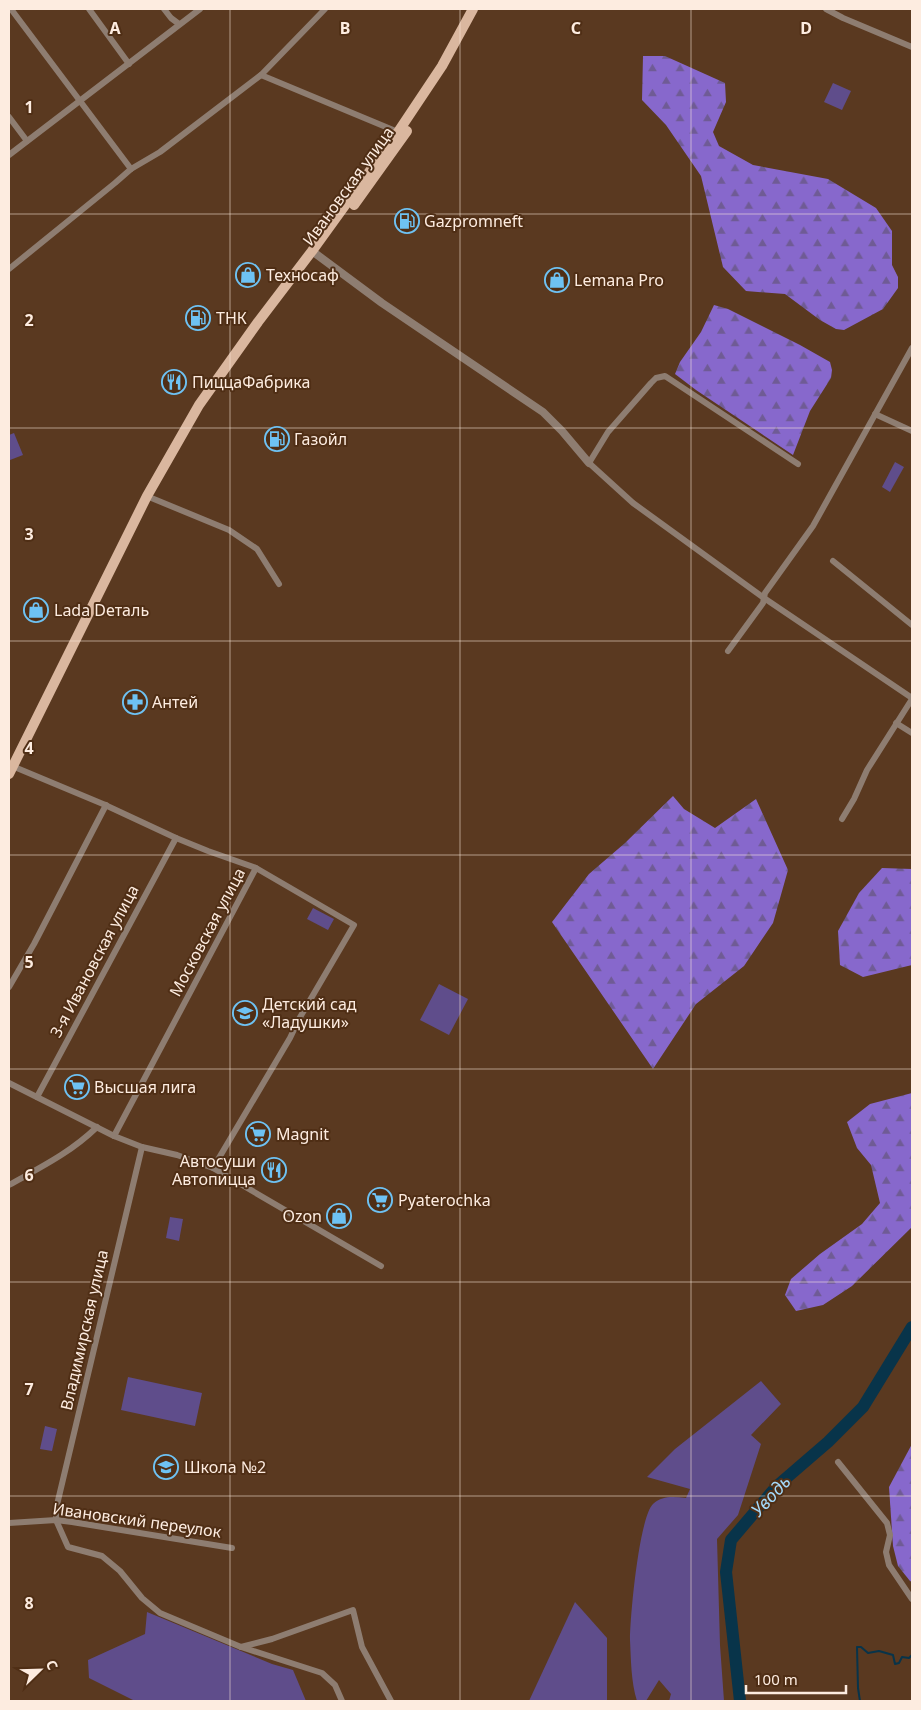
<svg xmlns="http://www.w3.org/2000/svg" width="921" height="1710" font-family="'Noto Sans',sans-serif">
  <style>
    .forest { fill: url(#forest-firs) }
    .green { fill: #5f4d8b }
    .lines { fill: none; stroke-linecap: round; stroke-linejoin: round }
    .stream { stroke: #08344a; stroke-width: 2 }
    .river { stroke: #08344a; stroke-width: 12 }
    .minor { stroke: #8e7d71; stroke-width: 6 }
    .tertiary { stroke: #8e7d71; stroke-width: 8 }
    .primary { stroke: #dab79f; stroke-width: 10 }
    .grid { fill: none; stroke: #fdece0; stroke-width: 1; stroke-opacity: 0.55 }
    .labels { text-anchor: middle; stroke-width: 4; stroke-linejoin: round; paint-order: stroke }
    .street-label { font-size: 16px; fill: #fdece0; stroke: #4f2e15 }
    .poi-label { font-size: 16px; fill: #fdece0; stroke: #4f2e15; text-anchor: start }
    .water-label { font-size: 18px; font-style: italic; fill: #a4dafb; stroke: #4f2e15 }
    .grid-label { font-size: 16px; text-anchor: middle; font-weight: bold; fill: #fdece0; stroke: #4f2e15; stroke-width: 4; stroke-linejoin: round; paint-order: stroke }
  </style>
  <defs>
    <pattern id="forest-firs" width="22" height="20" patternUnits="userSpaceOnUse" patternTransform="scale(1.25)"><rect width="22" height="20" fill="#8768cc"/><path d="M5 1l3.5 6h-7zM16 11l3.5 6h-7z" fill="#6f5b95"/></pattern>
  </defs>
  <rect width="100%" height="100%" fill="#5a3920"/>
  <!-- forest -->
  <g class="forest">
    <polygon points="643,56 665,56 725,83 726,102 713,132 719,146 753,165 828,179 876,208 892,231 892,265 898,277 898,288 883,309 844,330 836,329 820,320 785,294 746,291 723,267 701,176 666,125 642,100"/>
    <polygon points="714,305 728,309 800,345 830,362 832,370 831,378 810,411 793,455 696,390 675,374 680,362 701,332"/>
    <polygon points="673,796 684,809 715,828 756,799 788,870 773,923 744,966 696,1004 653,1069 552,922 589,874 625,843"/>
    <polygon points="882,868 912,869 912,965 863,977 840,965 838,931 859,893"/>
    <polygon points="912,1093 912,1227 852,1286 823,1305 796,1311 785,1295 791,1279 820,1254 862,1224 880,1203 871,1165 857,1148 847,1122 870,1104"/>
    <polygon points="912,1444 912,1582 910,1581 898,1566 893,1546 889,1487"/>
  </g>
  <!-- green -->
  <g class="green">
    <polygon points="833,83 851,91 842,110 824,102"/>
    <polygon points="14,433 23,455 10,460 9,435"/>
    <polygon points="895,462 904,467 890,492 882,487"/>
    <polygon points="313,908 334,919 328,930 307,919"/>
    <polygon points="439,984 468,999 449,1035 420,1020"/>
    <polygon points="170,1217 183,1219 179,1241 166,1238"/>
    <polygon points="128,1377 202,1393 195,1426 121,1410"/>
    <path d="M761,1381L781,1404L751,1435L761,1444L738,1515L717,1539L720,1645L724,1701H669L671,1694L659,1680L646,1701H637C631,1682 631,1660 630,1640C630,1617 639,1518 653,1504C663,1495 674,1497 686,1498L690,1489L647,1477L675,1449Z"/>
    <polygon points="45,1426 57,1429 52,1451 40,1449"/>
    <polygon points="575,1602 607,1638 607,1701 529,1701"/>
    <polygon points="147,1612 272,1664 293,1670 306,1701 135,1701 89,1678 88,1660 145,1634"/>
  </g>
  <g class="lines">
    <!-- stream -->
    <polyline class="stream" points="860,1701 858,1688 857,1647 861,1647 868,1653 879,1651 893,1655 895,1664 899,1663 902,1657 909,1658 912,1655"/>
    <!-- river -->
    <polyline class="river" points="740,1701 726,1572 731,1540 777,1486 828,1442 863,1407 912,1327"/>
    <!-- minor -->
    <g class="minor">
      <polyline points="11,9 131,169"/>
      <polyline points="89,9 129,64"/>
      <polyline points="164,9 171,18 179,24"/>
      <polyline points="826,9 843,18 912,47"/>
      <polyline points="261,75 398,132"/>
      <polyline points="9,117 27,141"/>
      <polyline points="9,155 200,9"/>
      <polyline points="9,269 115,183 131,169 160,152 261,75 325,9"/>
      <polyline points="875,414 912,431"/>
      <polyline points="798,464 665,376 656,378 651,383 608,432 589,463 633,503 764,598 912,698"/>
      <polyline points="149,497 229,530 257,549 279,584"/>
      <polyline points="833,561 912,625"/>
      <polyline points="728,651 763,603 765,593 813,526 912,348"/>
      <polyline points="896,723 912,733"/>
      <polyline points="12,766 103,804 176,838 208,851 256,868 114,1136"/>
      <polyline points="842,819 854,799 867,770 912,699"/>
      <polyline points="9,987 34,944 106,805"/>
      <polyline points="9,1083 114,1136 142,1147 177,1155 213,1168 381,1266"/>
      <polyline points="37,1097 176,838"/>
      <polyline points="142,1147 56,1509 56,1520 68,1547 102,1556 120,1571 142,1598 160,1613 241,1647 322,1673 335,1685 342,1701"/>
      <polyline points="213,1168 290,1038 299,1019 354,925 256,868"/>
      <path d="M9,1185C41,1167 70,1153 97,1127"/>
      <polyline points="838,1462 887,1523 890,1535 886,1552 889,1565 912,1599"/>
      <polyline points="9,1523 56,1520 72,1522 232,1548"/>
      <polyline points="241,1647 272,1639 353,1610 362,1647 391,1701"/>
    </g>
    <!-- tertiary -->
    <polyline class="tertiary" points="312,251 382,303 543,412 562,431 589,463"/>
    <!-- primary -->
    <g class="primary">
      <polyline points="354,205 407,131"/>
      <polyline points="9,774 147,496 199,405 258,322 312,251 398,132 442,66 473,9"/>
    </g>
  </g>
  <!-- grid -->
  <path class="grid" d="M230,9V1701M460,9V1701M691,9V1701M9,214H912M9,428H912M9,641H912M9,855H912M9,1069H912M9,1282H912M9,1496H912"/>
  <!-- icons -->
  <defs>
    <symbol id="fuel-ring" viewBox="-11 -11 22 22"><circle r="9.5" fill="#4f2e15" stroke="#6ec2f3" stroke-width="1.5"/><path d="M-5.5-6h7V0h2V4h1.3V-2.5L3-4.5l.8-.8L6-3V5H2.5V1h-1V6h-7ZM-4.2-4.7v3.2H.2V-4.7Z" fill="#6ec2f3"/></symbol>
    <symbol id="shop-ring" viewBox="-11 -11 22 22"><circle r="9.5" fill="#4f2e15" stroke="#6ec2f3" stroke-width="1.5"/><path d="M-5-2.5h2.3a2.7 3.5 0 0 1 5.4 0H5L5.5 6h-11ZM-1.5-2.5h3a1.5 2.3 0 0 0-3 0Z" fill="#6ec2f3"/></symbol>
    <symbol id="restaurant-ring" viewBox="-11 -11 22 22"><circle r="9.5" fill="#4f2e15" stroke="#6ec2f3" stroke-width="1.5"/><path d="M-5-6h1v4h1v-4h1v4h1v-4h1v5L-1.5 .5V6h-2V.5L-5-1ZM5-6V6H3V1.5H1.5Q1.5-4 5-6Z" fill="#6ec2f3"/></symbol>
    <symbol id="pharmacy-ring" viewBox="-11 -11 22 22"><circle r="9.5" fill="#4f2e15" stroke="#6ec2f3" stroke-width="1.5"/><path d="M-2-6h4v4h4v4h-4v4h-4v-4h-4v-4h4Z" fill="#6ec2f3"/></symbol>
    <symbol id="school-ring" viewBox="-11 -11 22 22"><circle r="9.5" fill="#4f2e15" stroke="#6ec2f3" stroke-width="1.5"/><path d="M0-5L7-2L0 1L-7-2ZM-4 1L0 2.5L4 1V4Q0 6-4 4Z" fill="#6ec2f3"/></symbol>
    <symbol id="supermarket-ring" viewBox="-11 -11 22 22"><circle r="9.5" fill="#4f2e15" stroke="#6ec2f3" stroke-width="1.5"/><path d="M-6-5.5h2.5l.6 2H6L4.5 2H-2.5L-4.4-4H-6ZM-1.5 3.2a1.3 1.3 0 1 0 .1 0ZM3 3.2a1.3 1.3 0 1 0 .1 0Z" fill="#6ec2f3"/></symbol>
  </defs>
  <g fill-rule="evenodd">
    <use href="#fuel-ring" x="393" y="207" width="28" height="28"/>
    <use href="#shop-ring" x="234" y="261" width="28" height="28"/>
    <use href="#shop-ring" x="543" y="266" width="28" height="28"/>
    <use href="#fuel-ring" x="184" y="304" width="28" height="28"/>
    <use href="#restaurant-ring" x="160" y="368" width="28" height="28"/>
    <use href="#fuel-ring" x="263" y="425" width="28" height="28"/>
    <use href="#shop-ring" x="22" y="596" width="28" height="28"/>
    <use href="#pharmacy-ring" x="121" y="688" width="28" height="28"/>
    <use href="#school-ring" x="231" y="999" width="28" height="28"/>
    <use href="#supermarket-ring" x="63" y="1073" width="28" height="28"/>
    <use href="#supermarket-ring" x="244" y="1120" width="28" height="28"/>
    <use href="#restaurant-ring" x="260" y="1156" width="28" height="28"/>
    <use href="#supermarket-ring" x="366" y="1186" width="28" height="28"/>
    <use href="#shop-ring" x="325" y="1202" width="28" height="28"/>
    <use href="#school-ring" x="152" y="1453" width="28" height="28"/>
  </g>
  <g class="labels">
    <!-- street labels -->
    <g class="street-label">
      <text transform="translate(348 186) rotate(-54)" y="6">Ивановская улица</text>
      <text transform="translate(207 932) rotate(-62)" y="6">Московская улица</text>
      <text transform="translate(94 961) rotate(-62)" y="6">3-я Ивановская улица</text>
      <text transform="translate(84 1330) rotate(-77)" y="6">Владимирская улица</text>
      <text transform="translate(137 1520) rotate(8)" y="6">Ивановский переулок</text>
    </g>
    <!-- poi labels -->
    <g class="poi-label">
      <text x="424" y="227">Gazpromneft</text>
      <text x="266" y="281">Техносаф</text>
      <text x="574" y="286">Lemana Pro</text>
      <text x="216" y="324">ТНК</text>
      <text x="192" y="388">ПиццаФабрика</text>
      <text x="294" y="445">Газойл</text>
      <text x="54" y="616">Lada Dеталь</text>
      <text x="152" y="708">Антей</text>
      <text x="262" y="1010">Детский сад<tspan x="262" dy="18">«Ладушки»</tspan></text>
      <text x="94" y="1093">Высшая лига</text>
      <text x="276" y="1140">Magnit</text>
      <text x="256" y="1167" text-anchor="end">Автосуши<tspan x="256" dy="18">Автопицца</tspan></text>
      <text x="398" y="1206">Pyaterochka</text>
      <text x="322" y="1222" text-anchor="end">Ozon</text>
      <text x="184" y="1473">Школа №2</text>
    </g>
    <!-- water labels -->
    <g class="water-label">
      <text transform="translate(771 1496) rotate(-47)" y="6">Уводь</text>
    </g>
  </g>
  <g class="grid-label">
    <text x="115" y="34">A</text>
    <text x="345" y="34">B</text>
    <text x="576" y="34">C</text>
    <text x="806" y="34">D</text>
    <text x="29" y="113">1</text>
    <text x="29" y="326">2</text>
    <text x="29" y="540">3</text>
    <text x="29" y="754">4</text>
    <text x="29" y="968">5</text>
    <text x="29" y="1181">6</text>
    <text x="29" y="1395">7</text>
    <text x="29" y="1609">8</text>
  </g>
  <!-- border -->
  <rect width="921" height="1710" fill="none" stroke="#fdece0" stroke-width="20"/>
  <!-- north arrow -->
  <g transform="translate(40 1670) rotate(67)" stroke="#4f2e15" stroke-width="4" paint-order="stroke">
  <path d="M0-4L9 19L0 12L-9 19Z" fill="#fdece0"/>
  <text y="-8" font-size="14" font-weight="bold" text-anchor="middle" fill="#fdece0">С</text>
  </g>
  <!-- scale -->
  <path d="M746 1685v8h100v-8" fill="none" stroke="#fdece0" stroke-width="2.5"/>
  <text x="754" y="1685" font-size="15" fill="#fdece0" stroke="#4f2e15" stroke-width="4" paint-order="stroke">100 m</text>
</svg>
